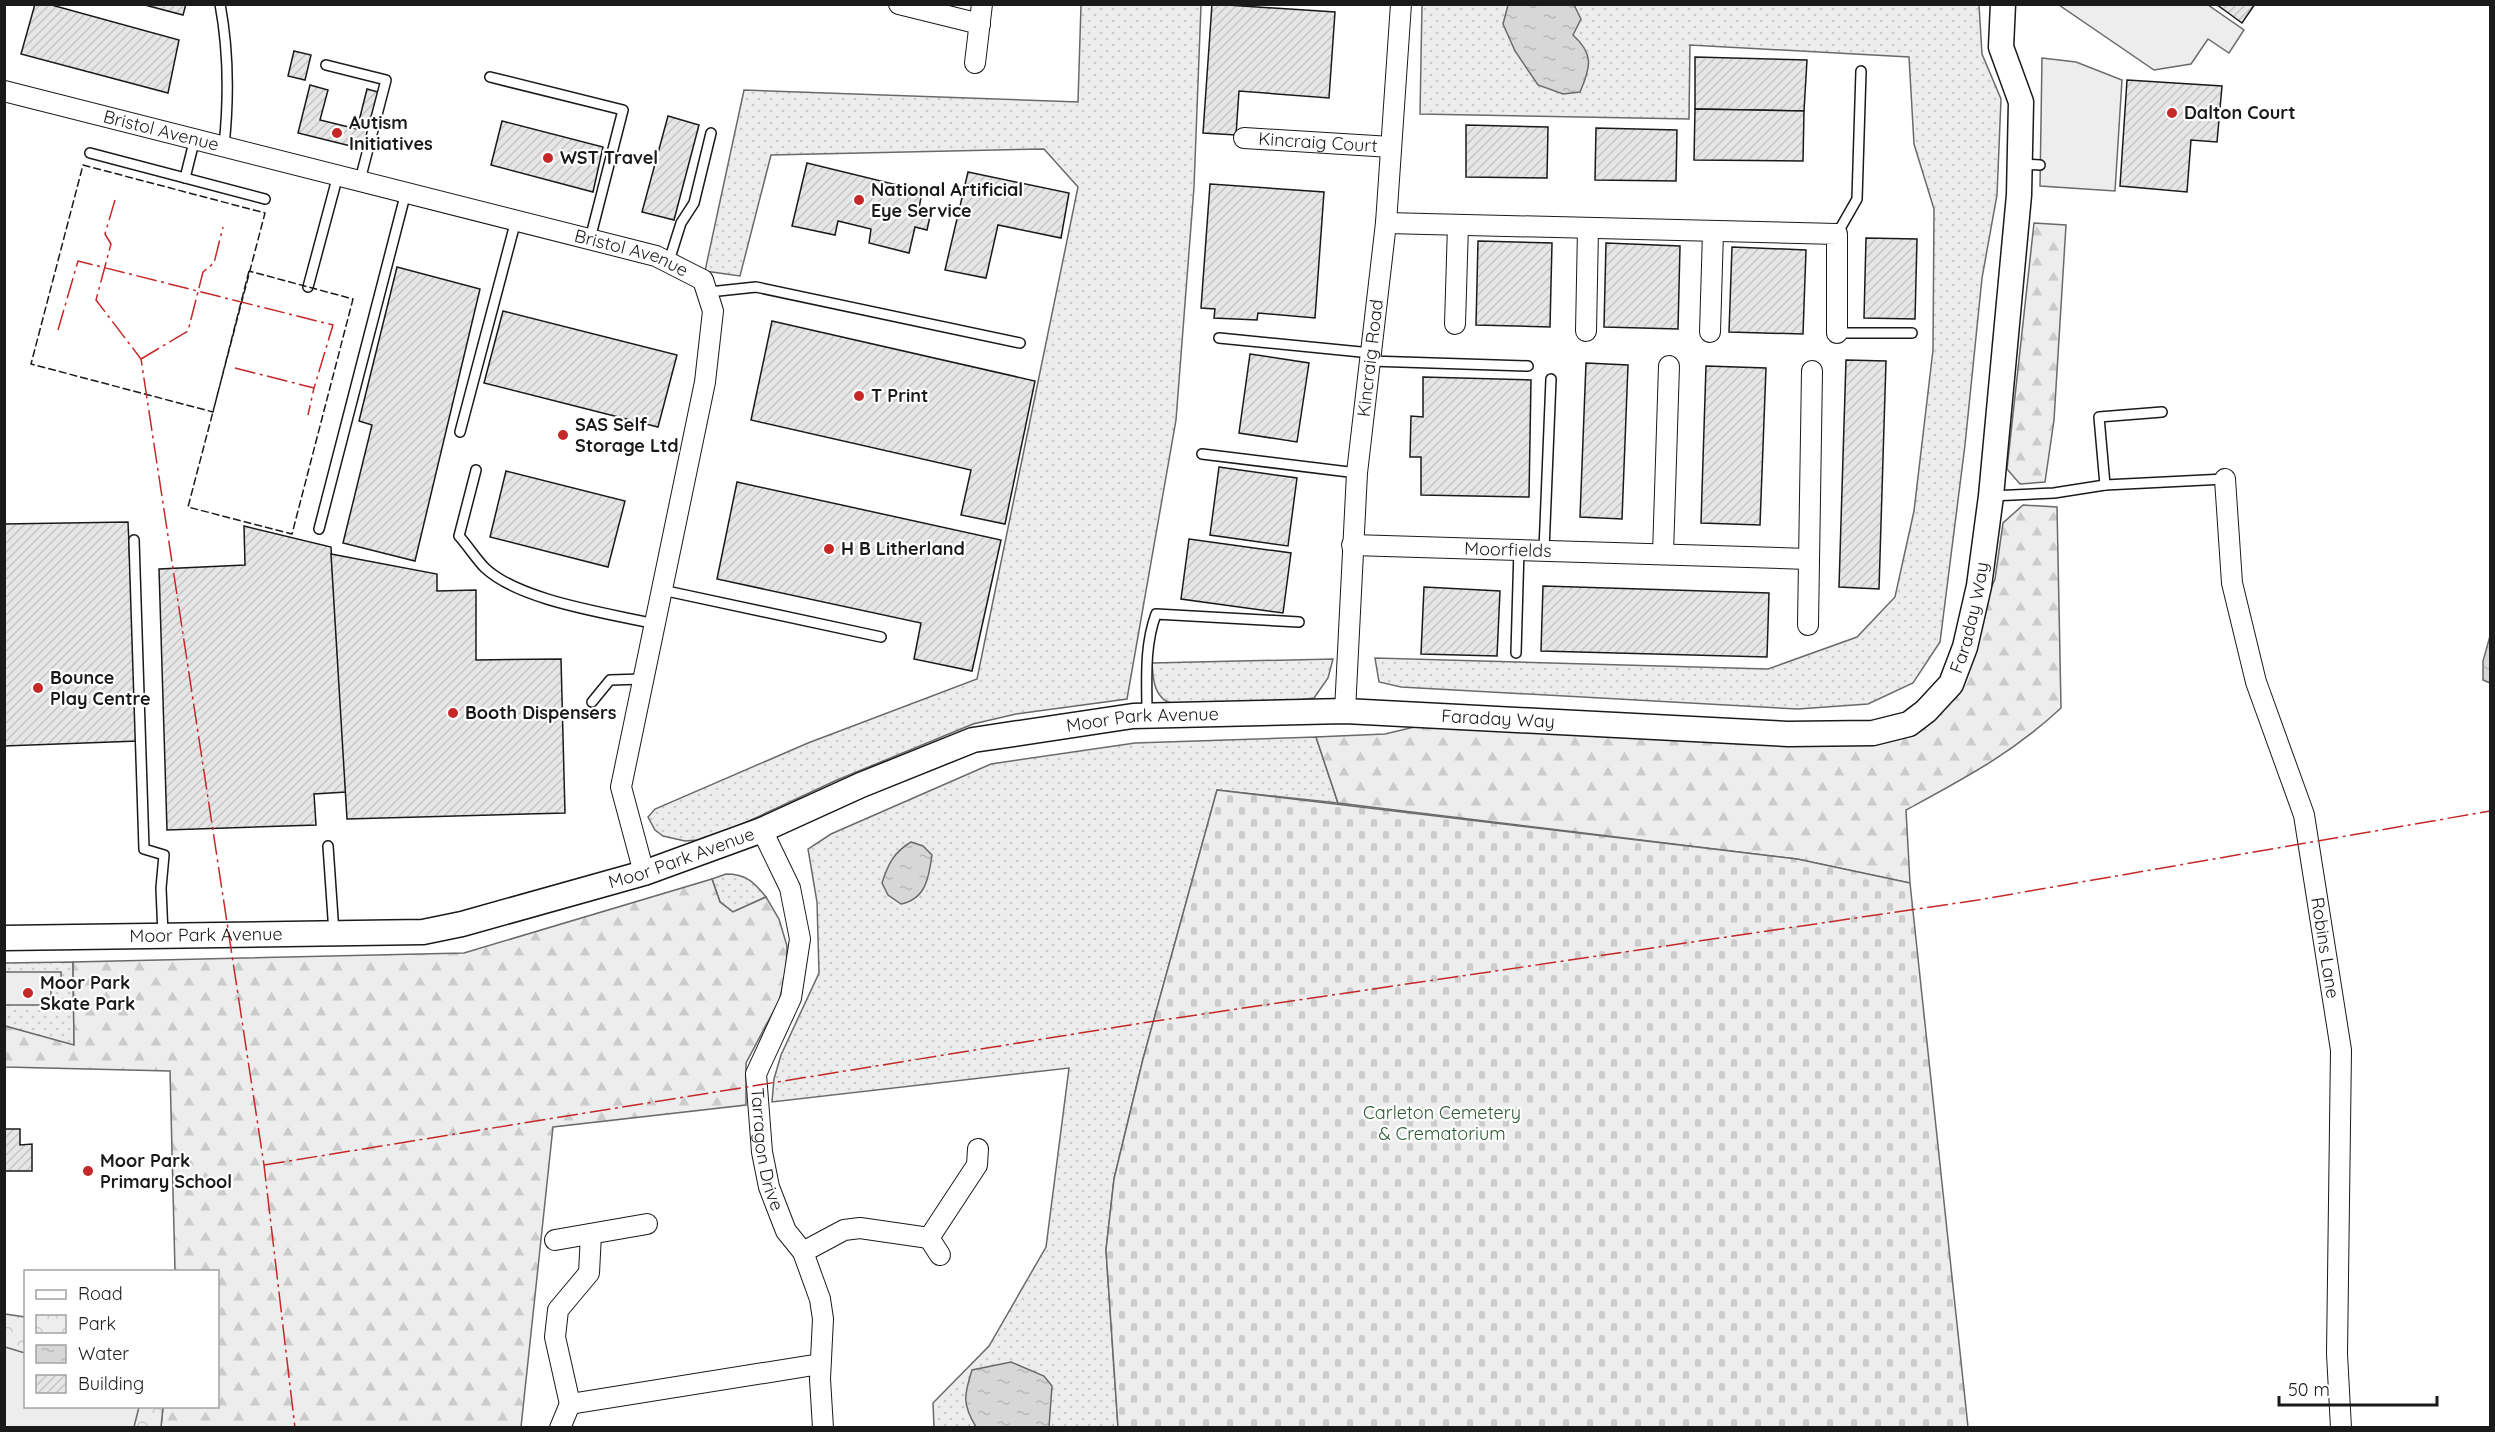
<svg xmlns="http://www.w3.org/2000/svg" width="2495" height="1432" font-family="Quicksand,sans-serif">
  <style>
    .grass { fill: url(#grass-dots); stroke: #6a6a6a; stroke-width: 1.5 }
    .forest { fill: url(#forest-firs); stroke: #6a6a6a; stroke-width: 1.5 }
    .cemetery { fill: url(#cemetery-stones); stroke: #6a6a6a; stroke-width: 1.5 }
    .park { fill: url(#park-crowns); stroke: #6a6a6a; stroke-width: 1.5 }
    .built { fill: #ededed; stroke: #6a6a6a; stroke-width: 1.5 }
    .water { fill: url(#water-ripples); stroke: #6a6a6a; stroke-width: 1.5 }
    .building { fill: url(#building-hatch); stroke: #1a1a1a; stroke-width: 1.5 }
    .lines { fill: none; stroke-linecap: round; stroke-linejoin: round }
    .service-casing { stroke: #1a1a1a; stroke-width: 12 }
    .minor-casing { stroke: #1a1a1a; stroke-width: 22 }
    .tertiary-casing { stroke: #1a1a1a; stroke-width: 27 }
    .service { stroke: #fff; stroke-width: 9 }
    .minor { stroke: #fff; stroke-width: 20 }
    .tertiary { stroke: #fff; stroke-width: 24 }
    .fence { stroke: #1a1a1a; stroke-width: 1.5; stroke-dasharray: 8 3; stroke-linecap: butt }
    .power { stroke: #c62828; stroke-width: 1.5; stroke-dasharray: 21 4.5 3 4.5; stroke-linecap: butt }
    .poi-dot { fill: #c62828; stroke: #fff; stroke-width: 2 }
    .labels { text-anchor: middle; stroke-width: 4.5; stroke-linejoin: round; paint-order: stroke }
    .poi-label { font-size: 18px; font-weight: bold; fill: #1a1a1a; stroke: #fff; text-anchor: start }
    .street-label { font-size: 18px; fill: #1a1a1a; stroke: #fff }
    .park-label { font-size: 18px; fill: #2b5a34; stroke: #fff }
  </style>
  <defs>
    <pattern id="grass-dots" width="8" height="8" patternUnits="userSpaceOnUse" patternTransform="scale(1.5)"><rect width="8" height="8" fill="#ededed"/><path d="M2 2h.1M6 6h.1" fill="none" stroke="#cbcbcb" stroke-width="1.8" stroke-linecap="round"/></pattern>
    <pattern id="forest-firs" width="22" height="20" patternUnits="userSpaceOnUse" patternTransform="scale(1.5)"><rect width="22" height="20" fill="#ededed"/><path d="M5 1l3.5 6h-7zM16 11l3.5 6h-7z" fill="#cbcbcb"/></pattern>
    <pattern id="cemetery-stones" width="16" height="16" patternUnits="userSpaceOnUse" patternTransform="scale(1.5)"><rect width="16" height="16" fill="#ededed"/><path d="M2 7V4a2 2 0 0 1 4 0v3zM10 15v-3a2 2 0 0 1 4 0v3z" fill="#cbcbcb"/></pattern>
    <pattern id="park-crowns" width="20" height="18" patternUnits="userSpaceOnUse" patternTransform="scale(1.5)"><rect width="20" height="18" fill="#ededed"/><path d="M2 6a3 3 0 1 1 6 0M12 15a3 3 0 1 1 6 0" fill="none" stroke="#cbcbcb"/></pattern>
    <pattern id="water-ripples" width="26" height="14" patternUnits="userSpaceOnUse" patternTransform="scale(1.5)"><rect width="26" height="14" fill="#d7d7d7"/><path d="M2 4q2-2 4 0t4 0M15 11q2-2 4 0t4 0" fill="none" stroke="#b8b8b8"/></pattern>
    <pattern id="building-hatch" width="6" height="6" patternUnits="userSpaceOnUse" patternTransform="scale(1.5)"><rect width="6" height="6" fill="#e6e6e6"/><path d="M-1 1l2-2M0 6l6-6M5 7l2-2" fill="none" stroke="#c5c5c5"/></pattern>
  </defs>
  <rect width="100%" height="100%" fill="#fff"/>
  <!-- grass -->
  <g class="grass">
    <polygon points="1081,5 1201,5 1194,187 1176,420 1127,699 1016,714 973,724 837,780 736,827 697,840 685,841 663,836 655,830 648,817 655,809 808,743 977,679 1078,187 1044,149 771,155 740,276 705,271 744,90 1078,102"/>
    <polygon points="1422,5 1979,5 1982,54 2001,99 1997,195 1982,278 1965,445 1940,642 1913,683 1868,704 1798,709 1401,687 1379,682 1375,658 1768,669 1857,637 1895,597 1914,511 1933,350 1934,209 1914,144 1909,57 1690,45 1689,119 1420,114"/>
    <path d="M1333,659L1328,678L1314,698C1290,702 1183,711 1166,701C1153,693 1153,675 1152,663Z"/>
    <polygon points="1316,737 1338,803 1217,790 1143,1059 1114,1179 1106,1250 1118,1427 934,1427 933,1403 989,1346 1046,1247 1069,1068 772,1102 774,1079 781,1055 819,973 817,902 808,849 831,834 991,764 1135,743"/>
    <path d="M726,874C746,874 754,882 766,897L733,912L720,902L712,879Z"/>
    <polygon points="73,962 74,1046 5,1026 5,963"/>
  </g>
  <!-- forest -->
  <g class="forest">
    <polygon points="2034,223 2066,225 2054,420 2045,482 2020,484 2007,469"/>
    <path d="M2023,505L2057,507L2061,708C2013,753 1963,779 1906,810L1910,883L1797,859L1338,803L1316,737L1385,734L1452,718L1908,724L1965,647L1995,579L2003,523Z"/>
    <polygon points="712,879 720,902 733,912 766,897 779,919 787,946 786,973 779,1001 746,1063 746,1105 553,1127 521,1427 161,1427 163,1407 218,1406 218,1272 175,1271 170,1071 5,1067 5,1026 74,1045 73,962 464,953"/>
  </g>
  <!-- cemetery -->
  <polygon class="cemetery" points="1217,790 1797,859 1910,883 1968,1427 1118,1427 1106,1250 1114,1179 1143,1059"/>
  <!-- park -->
  <polygon class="park" points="5,1314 25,1317 26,1406 163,1407 161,1427 5,1428"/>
  <!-- built -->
  <g class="built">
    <polygon points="2059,5 2208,5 2244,30 2229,53 2208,39 2191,64 2154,70"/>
    <polygon points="2042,58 2076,62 2122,80 2115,191 2040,186"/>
    <polygon points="5,972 61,972 61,981 51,981 51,1005 5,1005"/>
    <polygon points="5,1347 25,1353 26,1406 139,1407 134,1427 5,1427"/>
  </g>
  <!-- water -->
  <g class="water">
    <path d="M1508,5H1574L1581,19L1573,35C1594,54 1591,67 1580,92L1563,94L1538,85L1515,51L1503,24Z"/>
    <polygon points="2490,636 2490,683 2483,680 2483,661"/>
    <path d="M911,842L923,846L932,855C929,877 926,899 901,904L888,895L882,883C888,864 894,852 911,842Z"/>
    <path d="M1011,1362L1044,1376L1052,1386L1049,1427H976C962,1404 964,1395 972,1370Z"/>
  </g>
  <!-- building -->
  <g class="building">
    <polygon points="35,4 48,4 179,40 168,93 21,54"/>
    <polygon points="141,4 186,4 183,15"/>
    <polygon points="1212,4 1335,12 1329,98 1239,91 1236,135 1203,133"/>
    <polygon points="2216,4 2255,4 2242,23"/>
    <polygon points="294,51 311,55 305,80 288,76"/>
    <polygon points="1695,57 1807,60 1804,111 1695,109"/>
    <polygon points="2127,80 2222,86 2217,142 2191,140 2187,192 2120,186"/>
    <polygon points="310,85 328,90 320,120 357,129 367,89 378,92 363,149 298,133"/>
    <polygon points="1695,109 1804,111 1803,161 1694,160"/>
    <polygon points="668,116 699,125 674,220 642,212"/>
    <polygon points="502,121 603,147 593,192 491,165"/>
    <polygon points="1466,125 1548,127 1547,178 1466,177"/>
    <polygon points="1596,128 1677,130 1676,181 1595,180"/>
    <polygon points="807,163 922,191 919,209 931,212 927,230 915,227 909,253 869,243 871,229 838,221 835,235 792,226"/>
    <polygon points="968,172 1069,193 1061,238 998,225 986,278 945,270"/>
    <polygon points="1210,184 1324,192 1315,318 1258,313 1257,320 1214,318 1215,309 1201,308"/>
    <polygon points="1866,238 1917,239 1915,319 1864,318"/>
    <polygon points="1478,241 1552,243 1550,327 1476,325"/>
    <polygon points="1606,243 1680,246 1678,329 1604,327"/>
    <polygon points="1732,247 1806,250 1803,334 1729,332"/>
    <polygon points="397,267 480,289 415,561 343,543 372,425 359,421"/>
    <polygon points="503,311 677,355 658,427 484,383"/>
    <polygon points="772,321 1035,381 1005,524 961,515 971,470 751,420"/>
    <polygon points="1250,354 1309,363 1297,442 1239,433"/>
    <polygon points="1846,360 1886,361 1879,589 1839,587"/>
    <polygon points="1586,363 1628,365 1622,519 1580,517"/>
    <polygon points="1706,366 1766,368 1760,525 1701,523"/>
    <polygon points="1423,377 1531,380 1529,497 1421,495 1421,457 1410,457 1411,416 1423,417"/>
    <polygon points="1219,467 1297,478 1288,546 1210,535"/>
    <polygon points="506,471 625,501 608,567 490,537"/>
    <polygon points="737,482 1001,540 972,671 914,659 921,623 717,579"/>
    <polygon points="128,522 138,741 4,746 4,524"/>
    <polygon points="244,526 331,547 346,792 314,794 316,825 167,830 159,569 245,565"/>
    <polygon points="1189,539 1291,553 1283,613 1181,599"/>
    <polygon points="331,554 437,574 437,591 476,590 476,660 561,659 565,813 347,819"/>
    <polygon points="1543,586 1769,593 1767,657 1541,651"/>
    <polygon points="1424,587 1500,591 1497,656 1421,654"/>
    <polygon points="4,1129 20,1129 20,1145 32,1144 32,1171 4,1171"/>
  </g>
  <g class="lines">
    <defs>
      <g id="service">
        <path d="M220,4C229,52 229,98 224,146"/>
        <polyline points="326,65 386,80 360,180"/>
        <polyline points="490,77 623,110 590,239"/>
        <polyline points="90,153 265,199"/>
        <polyline points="2020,164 2040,165"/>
        <polyline points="185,178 195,138"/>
        <polyline points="1837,234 1857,199 1861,71"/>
        <polyline points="669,261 681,223 694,203 711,133"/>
        <polyline points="308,287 338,175"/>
        <polyline points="709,292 756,287 1020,343"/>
        <polyline points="1837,333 1912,333"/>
        <polyline points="1219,338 1371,353"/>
        <polyline points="1370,361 1528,366"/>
        <polyline points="460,432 516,220"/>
        <polyline points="1202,454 1357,473"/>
        <path d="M476,470L459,536C468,546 476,559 485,568C520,601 608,613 655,624"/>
        <polyline points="2105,485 2225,479"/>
        <polyline points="1991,496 2054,493 2105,485 2099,417 2162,412"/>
        <polyline points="319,529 406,192"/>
        <polyline points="134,540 144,849 164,855 161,888 163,935"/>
        <polyline points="1544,550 1551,379"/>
        <polyline points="662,590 881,637"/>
        <polyline points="1516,653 1519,549"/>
        <polyline points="592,702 610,680 643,679"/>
        <path d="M1147,715C1147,680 1144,647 1156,614L1299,622"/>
        <polyline points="328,846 334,933"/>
      </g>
      <g id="minor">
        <polyline points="899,4 980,24"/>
        <polyline points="975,63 982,4"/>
        <path id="s1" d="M4,91L656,256L703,280L713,311L705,382L621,787L644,873"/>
        <path id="s2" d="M1244,138L1391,147"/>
        <polyline points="1386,223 1837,234 1837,333"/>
        <polyline points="1455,324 1458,225"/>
        <polyline points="1586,331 1588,229"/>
        <polyline points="1710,332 1713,232"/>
        <path id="s3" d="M2225,479L2232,583L2256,682L2304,815L2341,1050L2337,1354L2341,1428"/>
        <path id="s4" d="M1352,545L1809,559"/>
        <polyline points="1663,554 1669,366"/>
        <polyline points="1808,625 1812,371"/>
        <path id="s5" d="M1345,711L1357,473L1386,223L1401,4"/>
        <path id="s6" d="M762,830L790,888L800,939L791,998L756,1074L762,1152L769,1187L786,1231L803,1252L820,1299L823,1319L820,1379L823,1428"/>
        <polyline points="929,1238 940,1255"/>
        <polyline points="555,1240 647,1224"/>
        <polyline points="803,1252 844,1230 860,1228 929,1238 977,1165 978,1149"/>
        <polyline points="570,1404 820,1364"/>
        <polyline points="570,1404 555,1337 558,1310 589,1273 591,1234"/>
        <polyline points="560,1428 570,1404"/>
      </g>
      <g id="tertiary">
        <path id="s7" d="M4,938L423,932L462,924L644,873L762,830L861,785L973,740L1133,716L1345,711L1788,734L1873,733L1909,724L1926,711L1951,684L1965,647L1979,586L1991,496L2019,195L2021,102L2001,47L2003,4"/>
      </g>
    </defs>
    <!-- service casing -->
    <use href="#service" class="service-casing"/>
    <!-- minor casing -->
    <use href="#minor" class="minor-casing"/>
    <!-- tertiary casing -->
    <use href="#tertiary" class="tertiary-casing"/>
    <!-- service -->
    <use href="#service" class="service"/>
    <!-- minor -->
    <use href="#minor" class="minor"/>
    <!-- tertiary -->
    <use href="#tertiary" class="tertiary"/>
    <!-- fence -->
    <polyline class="fence" points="249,271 213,412 31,364 83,165 265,213 188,507 292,534 353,299 249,271"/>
    <!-- power -->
    <g class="power">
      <polyline points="115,200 105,234 111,244 96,300 141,359 264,1165 295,1428"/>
      <polyline points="58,330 78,261 333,325 314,388"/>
      <polyline points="141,359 188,331 203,272 214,263 223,227"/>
      <polyline points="235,368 314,388 308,415"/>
      <polyline points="264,1165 1142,1023 1978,900 2490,811"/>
    </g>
  </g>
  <!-- markers -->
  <g class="poi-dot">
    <circle cx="2172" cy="113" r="6"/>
    <circle cx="337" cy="133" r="6"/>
    <circle cx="548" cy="158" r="6"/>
    <circle cx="859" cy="200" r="6"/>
    <circle cx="859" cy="396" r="6"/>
    <circle cx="563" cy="435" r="6"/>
    <circle cx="829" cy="549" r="6"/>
    <circle cx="38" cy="688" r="6"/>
    <circle cx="453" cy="713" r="6"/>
    <circle cx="28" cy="993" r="6"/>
    <circle cx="88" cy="1171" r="6"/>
  </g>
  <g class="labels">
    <!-- poi labels -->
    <g class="poi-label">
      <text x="2184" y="119">Dalton Court</text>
      <text x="349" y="129">Autism<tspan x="349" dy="21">Initiatives</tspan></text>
      <text x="560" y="164">WST Travel</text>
      <text x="871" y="196">National Artificial<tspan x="871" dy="21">Eye Service</tspan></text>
      <text x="871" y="402">T Print</text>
      <text x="575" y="431">SAS Self<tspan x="575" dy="21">Storage Ltd</tspan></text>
      <text x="841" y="555">H B Litherland</text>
      <text x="50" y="684">Bounce<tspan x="50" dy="21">Play Centre</tspan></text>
      <text x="465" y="719">Booth Dispensers</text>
      <text x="40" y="989">Moor Park<tspan x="40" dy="21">Skate Park</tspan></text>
      <text x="100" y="1167">Moor Park<tspan x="100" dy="21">Primary School</tspan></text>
    </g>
    <!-- street labels -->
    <g class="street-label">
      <text dy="6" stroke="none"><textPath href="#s1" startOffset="162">Bristol Avenue</textPath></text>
      <text dy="6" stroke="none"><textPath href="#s2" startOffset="74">Kincraig Court</textPath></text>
      <text dy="6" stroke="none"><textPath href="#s1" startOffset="648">Bristol Avenue</textPath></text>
      <text dy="6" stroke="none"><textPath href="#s5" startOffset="354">Kincraig Road</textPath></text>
      <text dy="6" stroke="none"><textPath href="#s4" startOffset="156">Moorfields</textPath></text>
      <text dy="6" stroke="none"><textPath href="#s7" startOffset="2070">Faraday Way</textPath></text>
      <text dy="6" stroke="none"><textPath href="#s7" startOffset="1174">Moor Park Avenue</textPath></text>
      <text dy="6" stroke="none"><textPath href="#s7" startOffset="1530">Faraday Way</textPath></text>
      <text dy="6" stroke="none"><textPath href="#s7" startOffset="688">Moor Park Avenue</textPath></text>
      <text dy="6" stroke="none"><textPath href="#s7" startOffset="202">Moor Park Avenue</textPath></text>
      <text dy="6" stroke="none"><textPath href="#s3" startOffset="482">Robins Lane</textPath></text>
      <text dy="6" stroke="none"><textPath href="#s6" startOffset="336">Tarragon Drive</textPath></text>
    </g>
    <!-- park labels -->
    <g class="park-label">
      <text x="1442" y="1119">Carleton Cemetery<tspan x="1442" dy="21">&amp; Crematorium</tspan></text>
    </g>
  </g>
  <!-- border -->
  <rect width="2495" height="1432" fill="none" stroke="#1a1a1a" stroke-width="12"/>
  <!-- legend -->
  <rect x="24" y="1270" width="195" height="138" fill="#ffffff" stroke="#a3a3a3" stroke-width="1.5"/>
  <rect x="36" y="1290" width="30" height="9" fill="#ffffff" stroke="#a3a3a3" stroke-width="1.5"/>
  <text x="78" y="1300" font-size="18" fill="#1a1a1a">Road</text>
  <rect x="36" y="1315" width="30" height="18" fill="url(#park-crowns)" stroke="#a3a3a3" stroke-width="1.5"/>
  <text x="78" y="1330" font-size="18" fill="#1a1a1a">Park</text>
  <rect x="36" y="1345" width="30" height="18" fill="url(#water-ripples)" stroke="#a3a3a3" stroke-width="1.5"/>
  <text x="78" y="1360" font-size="18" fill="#1a1a1a">Water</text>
  <rect x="36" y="1375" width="30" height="18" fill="url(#building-hatch)" stroke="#a3a3a3" stroke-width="1.5"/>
  <text x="78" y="1390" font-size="18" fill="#1a1a1a">Building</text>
  <!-- scale -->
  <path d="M2279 1396v9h158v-9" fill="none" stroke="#1a1a1a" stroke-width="3"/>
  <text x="2288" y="1396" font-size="18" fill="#1a1a1a" stroke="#ffffff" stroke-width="4.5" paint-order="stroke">50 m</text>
</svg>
